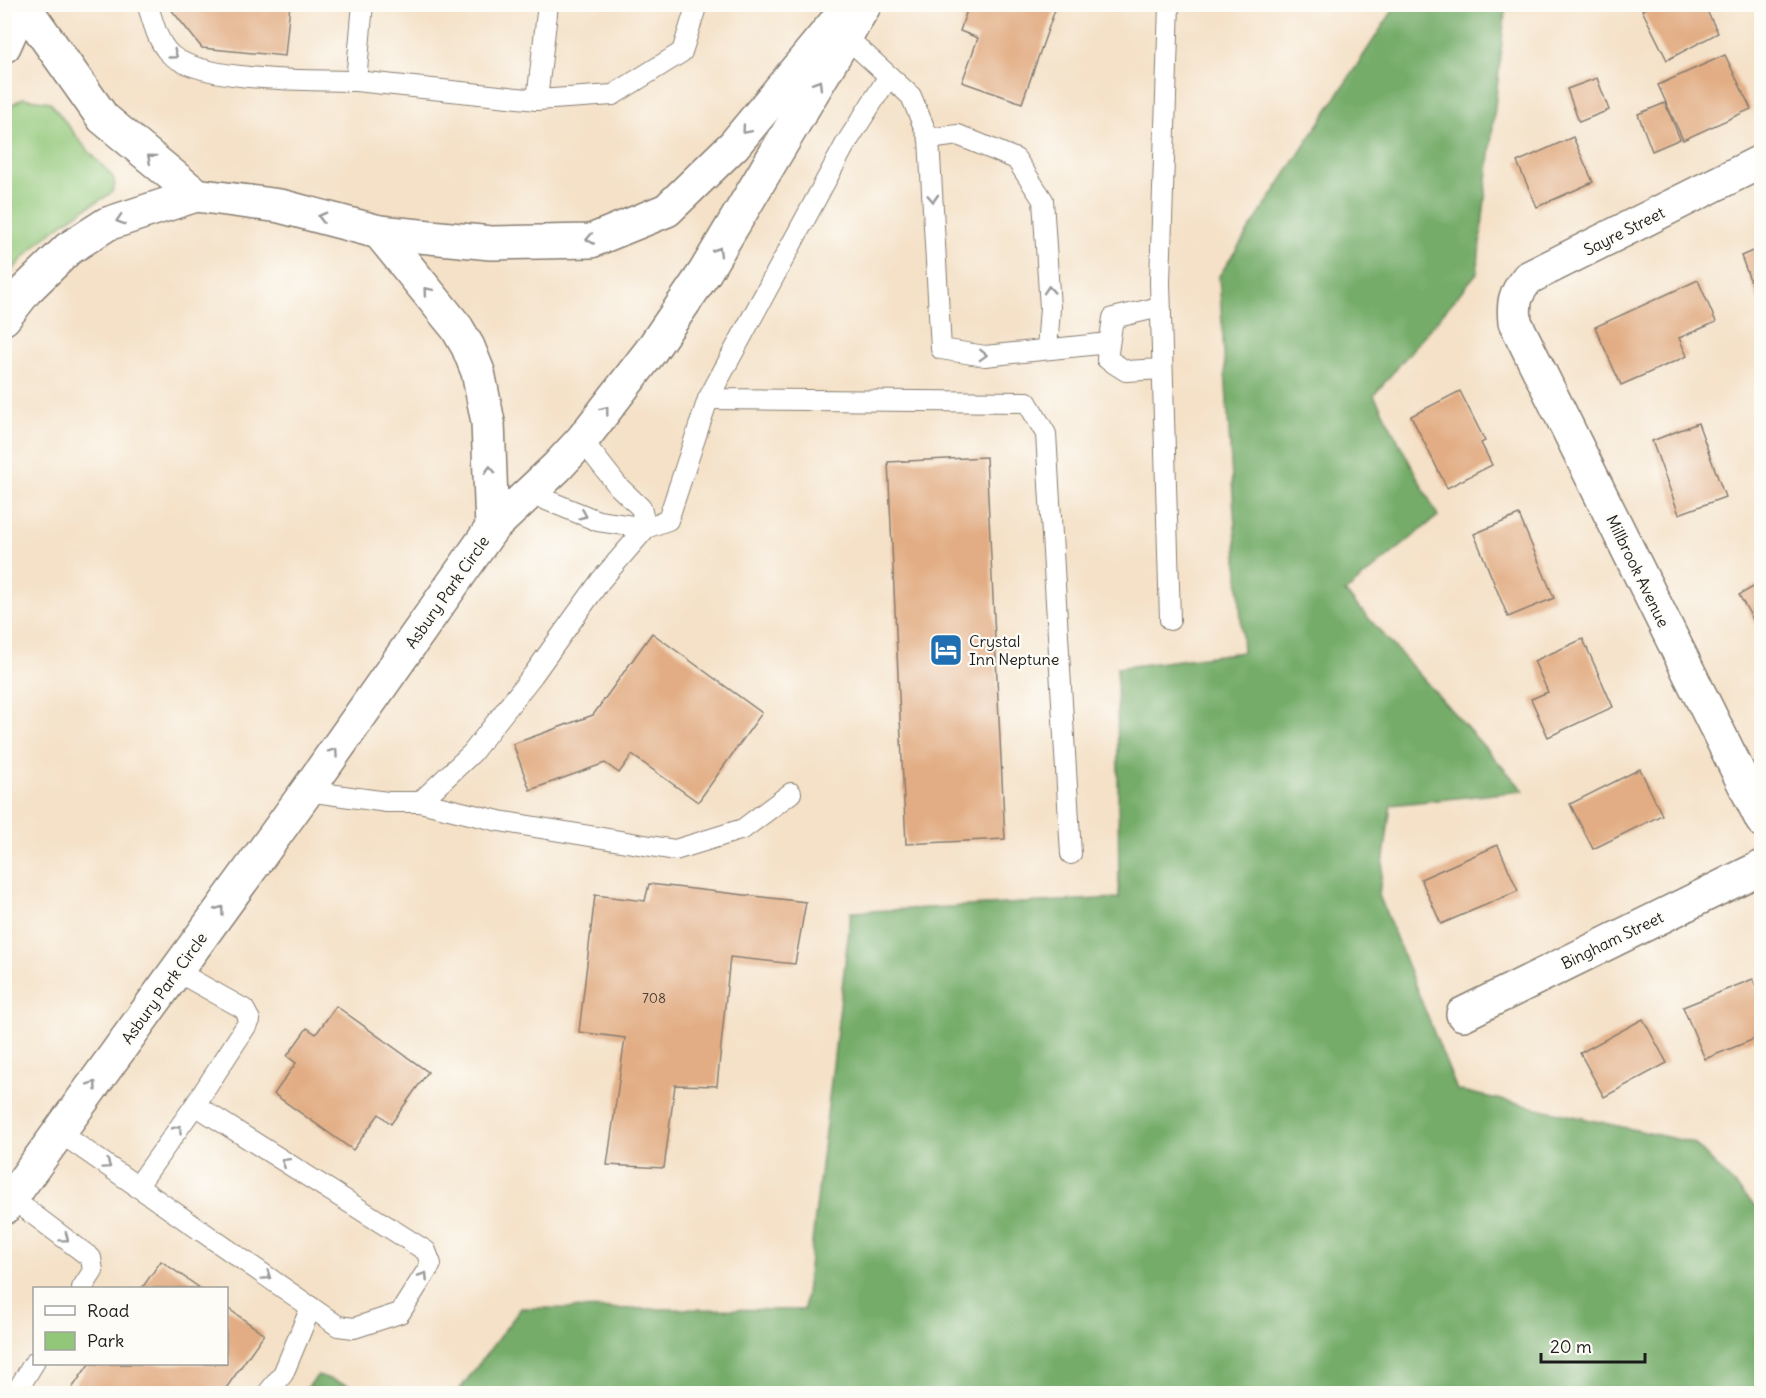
<svg xmlns="http://www.w3.org/2000/svg" width="1766" height="1398" font-family="Delius,sans-serif">
  <style>
    .green { fill: #92c779; stroke: #57724a; stroke-width: 1.5 }
    .forest { fill: #75ac69; stroke: #486442; stroke-width: 1.5 }
    .building { fill: #e2ad84 }
    .lines { fill: none; stroke-linecap: round; stroke-linejoin: round }
    .service-casing { stroke: #887e72; stroke-width: 22 }
    .minor-casing { stroke: #887e72; stroke-width: 36 }
    .secondary-casing { stroke: #887e72; stroke-width: 36 }
    .primary-casing { stroke: #887e72; stroke-width: 36 }
    .service { stroke: #fff; stroke-width: 20 }
    .minor { stroke: #fff; stroke-width: 33 }
    .secondary { stroke: #fff; stroke-width: 33 }
    .primary { stroke: #fff; stroke-width: 33 }
    .oneway { stroke: #999 }
    .labels { text-anchor: middle; stroke-width: 4.5; stroke-linejoin: round; paint-order: stroke }
    .number-label { font-size: 14px; fill: #4e4036 }
    .street-label { font-size: 16px; fill: #1c1c1c; stroke: #fdfcf7 }
    .poi-label { font-size: 16px; fill: #1c1c1c; stroke: #fdfcf7; text-anchor: start }
  </style>
  <rect width="100%" height="100%" fill="#fdfcf7"/>
  <filter id="ink" filterUnits="userSpaceOnUse"><feTurbulence type="fractalNoise" baseFrequency=".0167" numOctaves="2"/><feDisplacementMap in="SourceGraphic" scale="12" xChannelSelector="R" yChannelSelector="G"/><feConvolveMatrix kernelMatrix="1 2 1 2 8 2 1 2 1" color-interpolation-filters="sRGB"/></filter>
  <filter id="wash" filterUnits="userSpaceOnUse"><feTurbulence type="fractalNoise" baseFrequency=".008" numOctaves="4" result="noise"/><feDisplacementMap in="SourceGraphic" scale="24" xChannelSelector="R" yChannelSelector="G"/><feGaussianBlur stdDeviation="1.35" result="paint"/><feColorMatrix in="noise" values="0 0 0 0 0 0 0 0 0 0 0 0 0 0 0 0 0 1.4 0 .05"/><feComposite in="paint" operator="in"/></filter>
  <g filter="url(#wash)">
    <rect width="100%" height="100%" fill="#f4e1c7"/>
    <!-- green -->
    <path class="green" d="M23,98L50,102L84,146L113,177L115,185L112,192L105,197C66,219 32,243 5,280L4,154L11,105Z"/>
    <!-- forest -->
    <g class="forest">
      <polygon points="1397,4 1506,5 1477,273 1374,395 1438,516 1345,592 1524,791 1391,805 1379,895 1457,1090 1694,1143 1761,1212 1761,1393 457,1393 521,1308 804,1310 851,912 1119,898 1117,668 1243,652 1219,276"/>
      <polygon points="318,1375 371,1393 303,1393"/>
    </g>
    <g id="blocks">
      <!-- building -->
      <g class="building">
        <polygon points="170,4 290,4 285,56 202,48 170,8"/>
        <polygon points="969,4 1057,4 1022,103 962,82 978,38 960,31"/>
        <polygon points="1653,4 1704,5 1718,33 1667,60 1642,10"/>
        <polygon points="1725,55 1751,109 1683,140 1658,85"/>
        <polygon points="1597,78 1609,110 1579,122 1567,89"/>
        <polygon points="1665,103 1680,139 1652,151 1638,114"/>
        <polygon points="1573,137 1593,182 1537,207 1517,162"/>
        <polygon points="1762,247 1762,300 1758,301 1741,256"/>
        <polygon points="1698,280 1716,322 1679,338 1687,356 1621,385 1595,327"/>
        <polygon points="1460,391 1485,441 1481,443 1492,465 1447,488 1411,416"/>
        <polygon points="1698,423 1725,497 1679,514 1652,441"/>
        <polygon points="986,457 1005,839 906,844 888,462"/>
        <polygon points="1519,515 1554,598 1508,617 1474,534"/>
        <polygon points="1762,582 1762,635 1739,595"/>
        <polygon points="652,633 762,713 698,802 632,755 619,773 605,763 530,790 513,744 593,715"/>
        <polygon points="1583,639 1613,707 1548,737 1531,699 1548,692 1534,661"/>
        <polygon points="1640,769 1662,815 1593,849 1570,804"/>
        <polygon points="1498,845 1518,891 1441,924 1421,879"/>
        <polygon points="649,884 806,902 795,964 730,957 717,1086 675,1085 664,1168 607,1165 625,1038 579,1032 595,895 645,901"/>
        <polygon points="1753,979 1762,1001 1762,1036 1705,1059 1683,1007"/>
        <polygon points="336,1006 428,1072 391,1124 379,1114 353,1150 274,1094 296,1063 287,1056 307,1028 316,1034"/>
        <polygon points="1643,1019 1667,1063 1604,1097 1580,1053"/>
        <polygon points="1762,1121 1762,1137 1761,1137 1756,1123"/>
        <polygon points="161,1261 200,1288 142,1288"/>
        <polygon points="226,1307 264,1334 222,1394 68,1394 89,1364 226,1364"/>
      </g>
    </g>
  </g>
  <g filter="url(#ink)">
    <use href="#blocks" fill-opacity="0" stroke="#887e72" stroke-width="1.5"/>
    <g class="lines">
      <defs>
        <g id="service">
          <path d="M147,4C153,20 156,38 167,51C194,83 314,80 356,81"/>
          <polyline points="363,4 356,81 537,100"/>
          <polyline points="548,4 537,100 613,95 682,52 697,4"/>
          <polyline points="1169,4 1160,282 1170,620"/>
          <polyline points="846,37 911,96 929,139 941,349 985,356 1109,343"/>
          <polyline points="889,76 845,145 708,399 1027,402 1046,434 1071,854"/>
          <polyline points="929,139 958,135 1016,159 1043,200 1050,308 1047,349"/>
          <polyline points="1160,307 1113,318 1107,359 1126,371 1162,369"/>
          <polyline points="529,493 598,521 646,528 641,508 618,486 582,440"/>
          <polyline points="307,791 387,802 420,802 472,753 533,675 601,580 646,528 668,520 708,399"/>
          <polyline points="420,802 499,821 675,850 743,829 791,793"/>
          <polyline points="59,1132 338,1326 354,1328 400,1313 431,1264 426,1251 195,1105"/>
          <polyline points="137,1187 195,1105 250,1020 244,1009 176,971"/>
          <polyline points="18,1203 91,1258 93,1271 82,1288"/>
          <polyline points="15,1394 34,1363"/>
          <polyline points="267,1394 283,1374 311,1307"/>
        </g>
        <g id="minor">
          <path d="M1762,161L1528,278C1515,294 1513,301 1515,322L1762,820"/>
          <polyline points="1463,1014 1762,867"/>
        </g>
        <g id="secondary">
          <polyline points="23,5 103,118 196,195"/>
          <polyline points="4,46 23,4"/>
        </g>
        <g id="primary">
          <polyline points="379,232 457,328 468,347 478,372 488,422 492,528"/>
          <polyline points="4,318 26,290 68,249 107,224 196,195 280,206 379,232 491,243 591,241 667,210 734,145 836,22"/>
          <polyline points="4,1208 307,791 492,528 557,467 582,440 650,352 705,272 865,4"/>
        </g>
      </defs>
      <!-- service casing -->
      <use href="#service" class="service-casing"/>
      <!-- minor casing -->
      <use href="#minor" class="minor-casing"/>
      <!-- secondary casing -->
      <use href="#secondary" class="secondary-casing"/>
      <!-- primary casing -->
      <use href="#primary" class="primary-casing"/>
      <!-- service -->
      <use href="#service" class="service"/>
      <!-- minor -->
      <use href="#minor" class="minor"/>
      <!-- secondary -->
      <use href="#secondary" class="secondary"/>
      <!-- primary -->
      <use href="#primary" class="primary"/>
    </g>
    <!-- one-way arrows -->
    <defs><path id="oneway-chevron" d="M-2-3.5L2.5 0L-2 3.5" fill="none" stroke-width="1.6" stroke-linecap="round" stroke-linejoin="round" transform="scale(1.5)"/></defs>
    <g class="oneway">
      <use href="#oneway-chevron" transform="translate(174 55) rotate(36)"/>
      <use href="#oneway-chevron" transform="translate(818 84) rotate(-59)"/>
      <use href="#oneway-chevron" transform="translate(746 130) rotate(130)"/>
      <use href="#oneway-chevron" transform="translate(151 158) rotate(-140)"/>
      <use href="#oneway-chevron" transform="translate(933 198) rotate(87)"/>
      <use href="#oneway-chevron" transform="translate(322 217) rotate(-165)"/>
      <use href="#oneway-chevron" transform="translate(120 220) rotate(162)"/>
      <use href="#oneway-chevron" transform="translate(590 239) rotate(169)"/>
      <use href="#oneway-chevron" transform="translate(718 251) rotate(-59)"/>
      <use href="#oneway-chevron" transform="translate(1049 290) rotate(-94)"/>
      <use href="#oneway-chevron" transform="translate(427 291) rotate(-130)"/>
      <use href="#oneway-chevron" transform="translate(983 355) rotate(2)"/>
      <use href="#oneway-chevron" transform="translate(605 410) rotate(-52)"/>
      <use href="#oneway-chevron" transform="translate(490 470) rotate(-92)"/>
      <use href="#oneway-chevron" transform="translate(583 515) rotate(23)"/>
      <use href="#oneway-chevron" transform="translate(334 752) rotate(-55)"/>
      <use href="#oneway-chevron" transform="translate(220 910) rotate(-54)"/>
      <use href="#oneway-chevron" transform="translate(93 1085) rotate(-54)"/>
      <use href="#oneway-chevron" transform="translate(178 1129) rotate(-55)"/>
      <use href="#oneway-chevron" transform="translate(285 1162) rotate(-148)"/>
      <use href="#oneway-chevron" transform="translate(107 1165) rotate(35)"/>
      <use href="#oneway-chevron" transform="translate(65 1238) rotate(37)"/>
      <use href="#oneway-chevron" transform="translate(267 1276) rotate(35)"/>
      <use href="#oneway-chevron" transform="translate(424 1276) rotate(-57)"/>
    </g>
  </g>
  <!-- icons -->
  <defs>
    <symbol id="hotel-square" viewBox="-11 -11 22 22"><rect x="-9" y="-9" width="18" height="18" rx="4" fill="#1f6fb2" stroke="#fdfcf7"/><path d="M-6-4.5h1.5V1H6V5H4.5V3h-9V5H-6ZM-4 0a1.8 1.8 0 1 1 3.6 0ZM.5 0V-2.5h3Q6-2.5 6 0Z" fill="#fff"/></symbol>
  </defs>
  <g fill-rule="evenodd">
    <use href="#hotel-square" x="927" y="631" width="38" height="38"/>
  </g>
  <g class="labels">
    <!-- number labels -->
    <g class="number-label">
      <text x="654" y="1003">708</text>
    </g>
    <!-- street labels -->
    <g class="street-label">
      <text transform="translate(1624 231) rotate(-27)" y="6">Sayre Street</text>
      <text transform="translate(1638 571) rotate(64)" y="6">Millbrook Avenue</text>
      <text transform="translate(447 592) rotate(-55)" y="6">Asbury Park Circle</text>
      <text transform="translate(1612 940) rotate(-26)" y="6">Bingham Street</text>
      <text transform="translate(164 988) rotate(-54)" y="6">Asbury Park Circle</text>
    </g>
    <!-- poi labels -->
    <g class="poi-label">
      <text x="969" y="647">Crystal<tspan x="969" dy="18">Inn Neptune</tspan></text>
    </g>
  </g>
  <!-- margin -->
  <rect width="1766" height="1398" fill="none" stroke="#fdfcf7" stroke-width="24"/>
  <!-- legend -->
  <rect x="33" y="1287" width="195" height="78" fill="#fdfcf7" stroke="#a3a29f" stroke-width="1.5"/>
  <rect x="45" y="1306" width="30" height="9" fill="#ffffff" stroke="#a3a29f" stroke-width="1.5"/>
  <text x="87" y="1317" font-size="18" fill="#1c1c1c">Road</text>
  <rect x="45" y="1332" width="30" height="18" fill="#92c779" stroke="#a3a29f" stroke-width="1.5"/>
  <text x="87" y="1347" font-size="18" fill="#1c1c1c">Park</text>
  <!-- scale -->
  <path d="M1541 1353v9h104v-9" fill="none" stroke="#1c1c1c" stroke-width="3"/>
  <text x="1550" y="1353" font-size="18" fill="#1c1c1c" stroke="#fdfcf7" stroke-width="4.5" paint-order="stroke">20 m</text>
</svg>
